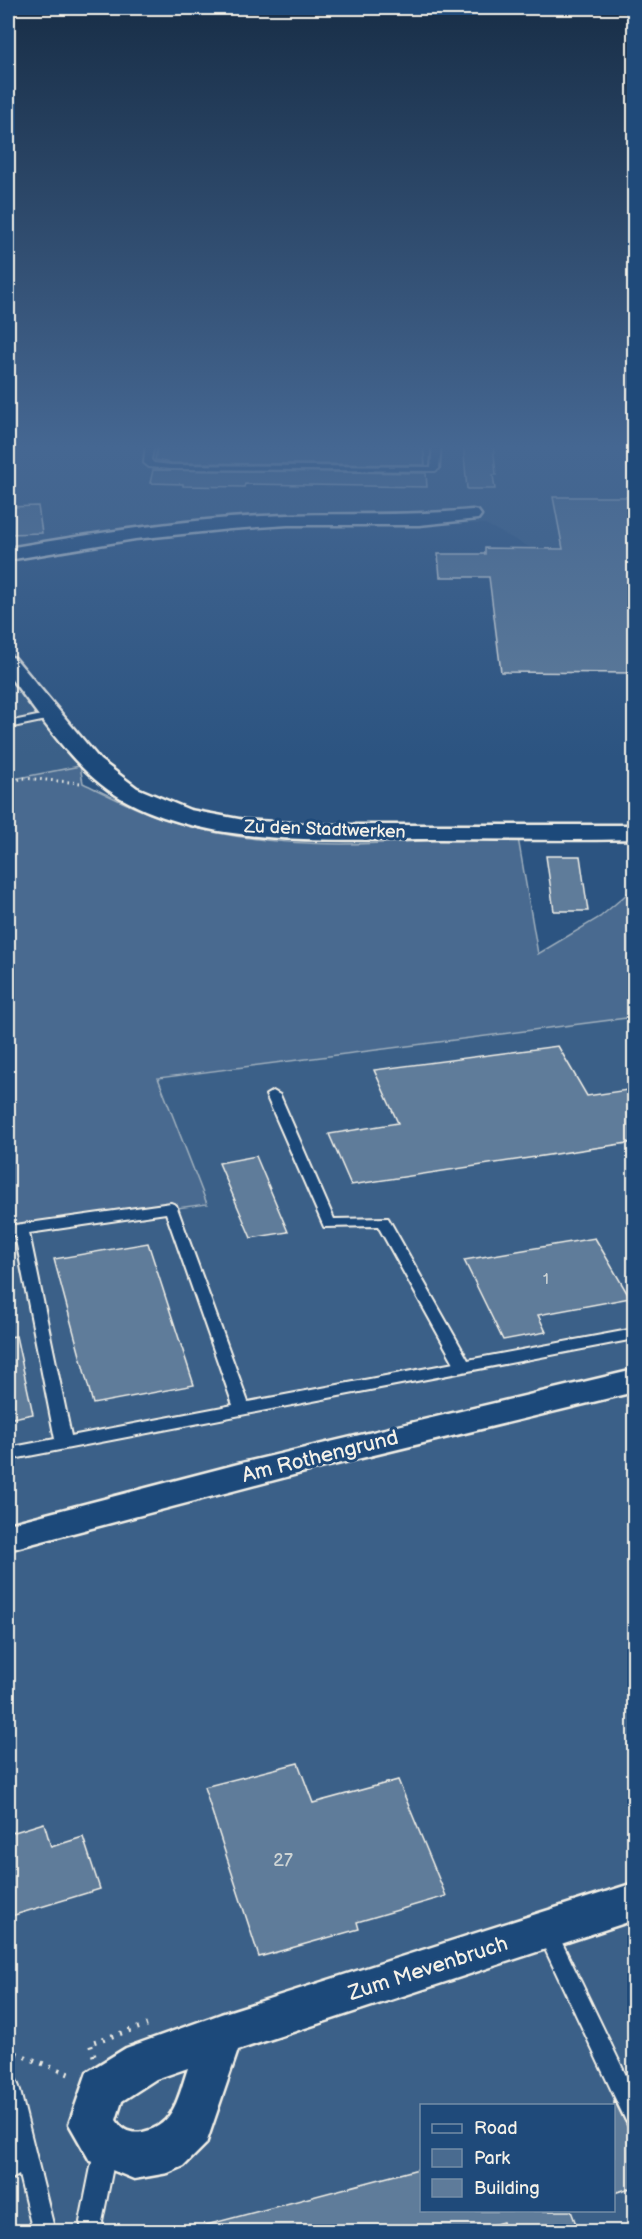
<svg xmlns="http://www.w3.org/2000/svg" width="642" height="2239" font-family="'Balsamiq Sans',sans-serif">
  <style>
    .built { fill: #3b6088; fill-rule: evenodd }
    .green { fill: #496b90; stroke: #9eaebc; stroke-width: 1.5 }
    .building { fill: #5e7b9a; stroke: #f4f1e8; stroke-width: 1.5 }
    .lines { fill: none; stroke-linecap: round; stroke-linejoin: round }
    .lane-casing { stroke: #f4f1e8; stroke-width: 4 }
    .street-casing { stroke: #f4f1e8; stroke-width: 5 }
    .path-far2 { stroke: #f4f1e8; stroke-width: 3; stroke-dasharray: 1.5 4; stroke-linecap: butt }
    .path-far1 { stroke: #f4f1e8; stroke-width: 4.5; stroke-dasharray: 1.5 5; stroke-linecap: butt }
    .path { stroke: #f4f1e8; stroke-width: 5; stroke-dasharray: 2 7; stroke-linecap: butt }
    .lane { fill: #1f4a7a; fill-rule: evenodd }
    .street { fill: #1f4a7a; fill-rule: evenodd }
    .labels { text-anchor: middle; stroke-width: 6; stroke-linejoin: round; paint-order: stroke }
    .number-label { font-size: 15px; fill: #ced4d4 }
    .street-label { font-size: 18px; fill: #f4f1e8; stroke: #1f4a7a }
    .near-number-label { font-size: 18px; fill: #ced4d4 }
    .near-street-label { font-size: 21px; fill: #f4f1e8; stroke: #1f4a7a }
  </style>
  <rect width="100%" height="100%" fill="#2c5481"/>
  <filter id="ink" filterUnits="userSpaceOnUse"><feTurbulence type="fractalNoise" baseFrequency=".0167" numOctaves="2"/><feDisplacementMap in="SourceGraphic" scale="12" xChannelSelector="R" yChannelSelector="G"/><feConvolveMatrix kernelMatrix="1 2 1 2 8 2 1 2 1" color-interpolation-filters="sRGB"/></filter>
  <g filter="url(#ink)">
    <!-- built -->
    <g class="built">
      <polygon points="8,443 634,443 634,549 531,548 485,524 228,524 94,539 8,554"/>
      <polygon points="8,666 80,766 8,780"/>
      <path d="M634,1017V2231H8V1231L171,1208L158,1078ZM422,2106H614V2210H422Z"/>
    </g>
    <!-- green -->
    <path class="green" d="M80,766L83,783C110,796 138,811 167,820C280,856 401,844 517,832L538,954L600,917L634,888V1017L158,1078L207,1204L8,1231V780Z"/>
    <!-- building -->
    <g class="building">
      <polygon points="158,443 423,443 425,465 171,463 155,460"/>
      <polygon points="463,443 493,443 496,475 493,475 495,489 467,489"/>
      <polygon points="153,470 426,473 427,487 245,484 244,487 183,486 183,484 150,483"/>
      <polygon points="553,497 634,497 634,673 501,672 489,577 440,577 438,554 485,554 485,548 563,549"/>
      <polygon points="38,506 42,533 8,534 8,507"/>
      <polygon points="546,856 580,856 588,911 554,911"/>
      <polygon points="558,1046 587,1096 634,1089 634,1142 351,1185 329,1134 398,1123 374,1070"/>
      <polygon points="256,1156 288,1232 251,1238 219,1163"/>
      <polygon points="595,1238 630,1298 538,1315 546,1332 503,1340 464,1260"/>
      <polygon points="148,1243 194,1385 93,1404 54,1259"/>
      <polygon points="16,1336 33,1414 8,1419 8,1337"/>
      <polygon points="298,1763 313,1803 398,1780 446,1896 357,1922 359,1929 259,1957 204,1787"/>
      <polygon points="44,1823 51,1847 83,1837 100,1889 8,1917 8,1834"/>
      <polygon points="614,2100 634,2140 634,2187 614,2193"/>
      <polygon points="422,2168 422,2211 571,2211 579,2232 506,2232 503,2222 468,2232 207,2232 206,2225"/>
    </g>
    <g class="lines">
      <defs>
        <g id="lane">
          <polygon points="146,443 154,443 151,460 154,463 171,465 431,467 433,443 441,443 439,469 435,471 171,469 149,467 144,463"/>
          <polygon points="52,713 56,714 56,718 8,728 8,722"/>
          <path d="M273,1091L280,1095L334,1219L388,1218L468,1360L634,1329V1339L8,1460V1448L55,1439L15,1235H8V1226L171,1203L176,1205L248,1402L454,1363L378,1226L324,1227L266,1095ZM166,1213L233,1405L71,1436L29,1233Z"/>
          <polygon points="546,1921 553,1924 634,2092 634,2124 626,2121 536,1930 539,1924"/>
          <polygon points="8,2077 16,2080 19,2087 55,2232 33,2232 19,2175 8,2181 8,2157 13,2153 8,2129"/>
          <polygon points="106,2136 114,2139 117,2147 102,2222 105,2232 83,2232 80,2222 95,2147 98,2139"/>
        </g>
        <g id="street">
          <path d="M472,510L478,511L481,515L478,519L419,525H288L230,529L135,539L8,560V548C92,534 177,520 262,516C332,512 402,517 472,510Z"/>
          <path d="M8,656L15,658L100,760L137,788L190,810L244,820L322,825H634V839C569,841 504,839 439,839C338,839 211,849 121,798C75,772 40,715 8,675Z"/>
          <polygon points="634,1370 634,1392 320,1468 8,1550 8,1524 242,1463"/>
          <path d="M634,1883V1920L238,2050L206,2144L184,2166L168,2173L134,2179L90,2161L69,2124L87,2072L126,2048L221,2014ZM188,2068C179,2094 175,2126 143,2132C130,2134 123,2131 116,2120L122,2101L156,2079Z"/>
        </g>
      </defs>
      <!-- lane casing -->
      <use href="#lane" class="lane-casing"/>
      <!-- street casing -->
      <use href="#street" class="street-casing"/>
      <!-- path-far2 -->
      <polyline class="path-far2" points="8,783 23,778 81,783"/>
      <!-- path-far1 -->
      <polyline class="path-far1" points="634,1498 631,1500 630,1538 634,1552"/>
      <!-- path -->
      <g class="path">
        <polyline points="8,2050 74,2076"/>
        <polyline points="94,2056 90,2043 147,2025"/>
      </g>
      <!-- lane -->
      <use href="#lane" class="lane"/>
      <!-- street -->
      <use href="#street" class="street"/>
    </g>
  </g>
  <!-- sky -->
  <linearGradient id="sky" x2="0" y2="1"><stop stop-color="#182e47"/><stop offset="0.59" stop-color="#456792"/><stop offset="1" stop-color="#456792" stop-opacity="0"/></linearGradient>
  <rect width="642" height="757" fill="url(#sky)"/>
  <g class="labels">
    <!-- number labels -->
    <g class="number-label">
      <text x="546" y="1284">1</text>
    </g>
    <!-- street labels -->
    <g class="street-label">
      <text transform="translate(325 829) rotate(2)" y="6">Zu den Stadtwerken</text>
    </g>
    <!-- near-number labels -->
    <g class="near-number-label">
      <text x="283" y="1866">27</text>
    </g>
    <!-- near-street labels -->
    <g class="near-street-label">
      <text transform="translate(320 1456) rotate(-14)" y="7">Am Rothengrund</text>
      <text transform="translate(428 1968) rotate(-18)" y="7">Zum Mevenbruch</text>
    </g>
  </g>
  <!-- margin -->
  <rect width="642" height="2239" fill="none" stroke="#1f4a7a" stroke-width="30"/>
  <rect x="15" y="15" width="612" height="2209" fill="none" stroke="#f4f1e8" stroke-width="2" filter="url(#ink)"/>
  <!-- legend -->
  <rect x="420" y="2104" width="195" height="108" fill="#1f4a7a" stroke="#748da6" stroke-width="1.5"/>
  <rect x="432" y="2124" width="30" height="9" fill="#1f4a7a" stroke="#748da6" stroke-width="1.5"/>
  <text x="474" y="2134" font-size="18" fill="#f4f1e8">Road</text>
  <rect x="432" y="2149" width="30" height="18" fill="#496b90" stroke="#748da6" stroke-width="1.5"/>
  <text x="474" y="2164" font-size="18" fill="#f4f1e8">Park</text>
  <rect x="432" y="2179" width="30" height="18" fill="#5e7b9a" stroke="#748da6" stroke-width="1.5"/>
  <text x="474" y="2194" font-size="18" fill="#f4f1e8">Building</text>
</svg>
